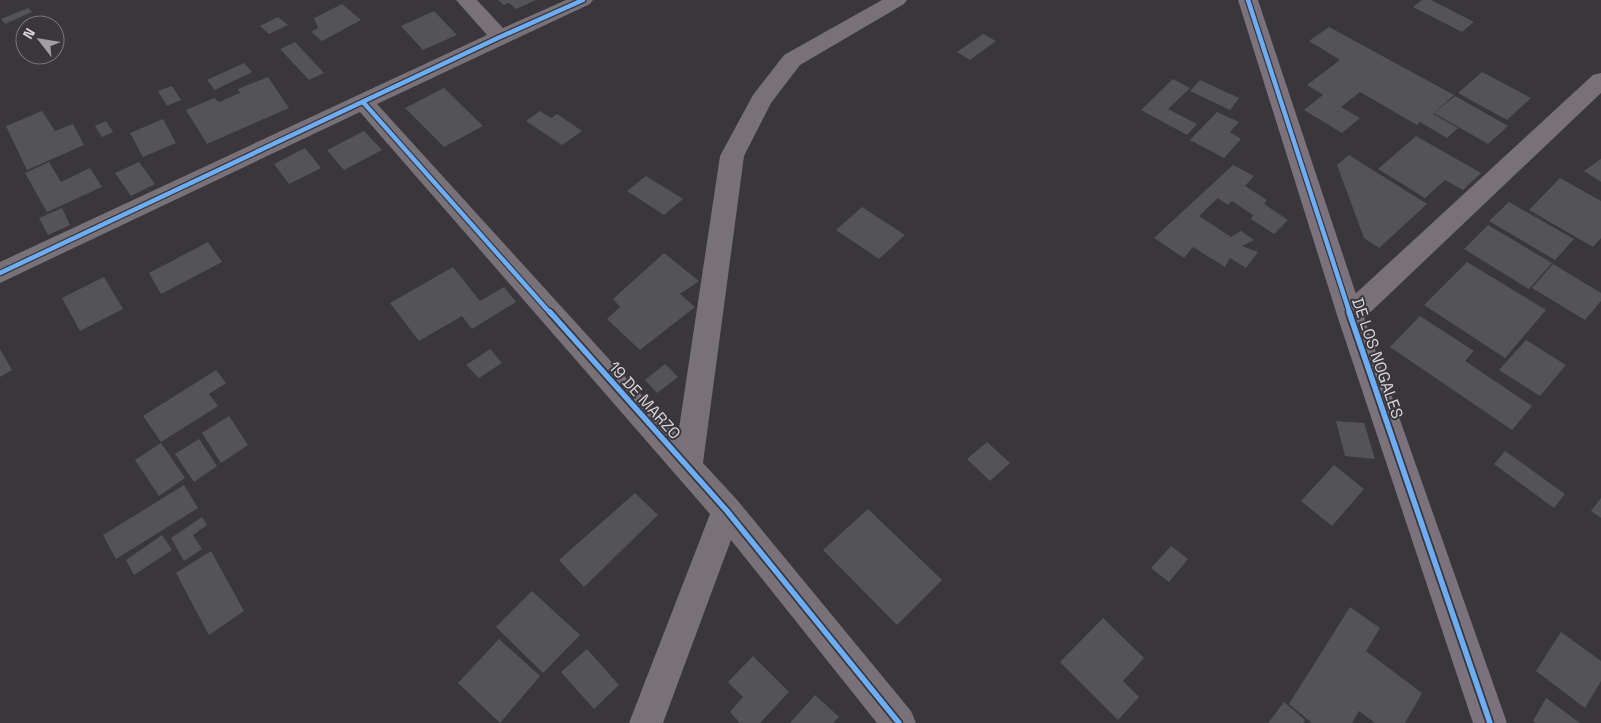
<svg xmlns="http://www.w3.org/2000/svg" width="1601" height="723" font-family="'Space Grotesk',sans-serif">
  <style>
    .building { fill: #545356 }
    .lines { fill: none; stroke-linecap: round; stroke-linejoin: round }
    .street { fill: #797178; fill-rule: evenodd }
    .secondary { fill: #7b727c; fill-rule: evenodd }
    .cycleway-far1-casing { stroke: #39363c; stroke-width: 7 }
    .cycleway-casing { stroke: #39363c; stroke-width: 9 }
    .cycleway-far1 { stroke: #6dadf4; stroke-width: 4.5 }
    .cycleway { stroke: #6dadf4; stroke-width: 5.5 }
    .labels { text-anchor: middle; stroke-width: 4; stroke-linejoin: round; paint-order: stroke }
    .street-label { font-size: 16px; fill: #d9d7db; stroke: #39363c }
  </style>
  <rect width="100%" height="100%" fill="#39373b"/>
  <!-- building -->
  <g class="building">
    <polygon points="498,0 536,0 516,9 509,3 504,5"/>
    <polygon points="1422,0 1431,0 1474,22 1462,32 1413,7"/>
    <polygon points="342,4 361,20 322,41 311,32 318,28 314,18"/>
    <polygon points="28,8 32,12 5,24 1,19"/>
    <polygon points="434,11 457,35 423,50 401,26"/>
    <polygon points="278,17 288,25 269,34 260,26"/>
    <polygon points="1329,27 1454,95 1433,114 1458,128 1447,138 1420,122 1417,125 1360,92 1341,107 1360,118 1342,133 1304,110 1323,95 1307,85 1340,60 1309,41"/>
    <polygon points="983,34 996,41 970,60 957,52"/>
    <polygon points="295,42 324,73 309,80 280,49"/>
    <polygon points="244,63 252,72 215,90 207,80"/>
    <polygon points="1482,72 1531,98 1507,120 1458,93"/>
    <polygon points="268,77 289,108 207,144 186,110 214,98 219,102 240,93 238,89"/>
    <polygon points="1173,79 1190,88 1168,109 1197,124 1187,135 1141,110"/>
    <polygon points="1200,80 1239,98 1230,110 1190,91"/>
    <polygon points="172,86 181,100 167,106 158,91"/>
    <polygon points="444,88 483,126 444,147 405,108"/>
    <polygon points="1455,96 1508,126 1488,144 1434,113"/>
    <polygon points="42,111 55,131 73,124 84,145 27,170 6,126"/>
    <polygon points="540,111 551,118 557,114 582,131 562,145 526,121"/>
    <polygon points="1217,112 1239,122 1230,132 1241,139 1224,158 1190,140"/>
    <polygon points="163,119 176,143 143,157 130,133"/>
    <polygon points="106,121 113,132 102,137 95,126"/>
    <polygon points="364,131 382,150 344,170 327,150"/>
    <polygon points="1416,136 1481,173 1463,190 1445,180 1425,198 1378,169"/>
    <polygon points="305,148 321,168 289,184 274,164"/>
    <polygon points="1349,155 1427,204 1379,248 1364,238 1337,165"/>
    <polygon points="1601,159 1601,182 1584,171"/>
    <polygon points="49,162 61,182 90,168 102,187 47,212 25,173"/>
    <polygon points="139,162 155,184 131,196 115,173"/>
    <polygon points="1233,165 1254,176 1245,186 1267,200 1264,204 1288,220 1274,234 1251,219 1253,215 1232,201 1228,205 1218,198 1199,216 1231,237 1241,231 1254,240 1242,246 1258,252 1246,268 1230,258 1225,267 1193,247 1184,258 1154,238"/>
    <polygon points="646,176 683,199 664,215 627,191"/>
    <polygon points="1560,178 1601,201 1601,238 1593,247 1529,210"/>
    <polygon points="1509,202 1574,239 1555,260 1489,221"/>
    <polygon points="862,207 905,235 879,259 836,230"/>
    <polygon points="62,208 70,225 48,235 39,218"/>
    <polygon points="1488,225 1552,263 1529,289 1464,249"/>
    <polygon points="208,242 222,262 161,294 149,273"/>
    <polygon points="664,253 699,281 680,294 695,307 640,350 607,319 620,307 613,299"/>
    <polygon points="1467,262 1546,310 1505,358 1424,305"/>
    <polygon points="1553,264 1601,293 1601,301 1585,320 1532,288"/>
    <polygon points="453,267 480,301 504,287 516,302 472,329 462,316 419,341 390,303"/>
    <polygon points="104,277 123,309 80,331 62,298"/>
    <polygon points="1420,316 1474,351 1465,361 1532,406 1512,430 1390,347"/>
    <polygon points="1526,340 1566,365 1540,396 1499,370"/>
    <polygon points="0,349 12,370 0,377"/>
    <polygon points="490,349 502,363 479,378 466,365"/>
    <polygon points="665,364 678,377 657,393 645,380"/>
    <polygon points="216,370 226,383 209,394 218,406 161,442 143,416"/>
    <polygon points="229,416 248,445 221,463 202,433"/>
    <polygon points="1336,421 1364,423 1375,459 1345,456"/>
    <polygon points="199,439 217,466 194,482 175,454"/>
    <polygon points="987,442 1010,463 990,481 967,459"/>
    <polygon points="161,443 185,478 159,496 135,460"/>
    <polygon points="1505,451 1565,494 1554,508 1494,464"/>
    <polygon points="1334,465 1364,489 1332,526 1301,501"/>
    <polygon points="184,485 198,508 116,559 103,535"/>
    <polygon points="635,493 658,515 584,587 559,560"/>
    <polygon points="1601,498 1601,518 1591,511"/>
    <polygon points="868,509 942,580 897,625 823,550"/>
    <polygon points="202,517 207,525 193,535 202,549 184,561 171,538"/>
    <polygon points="162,535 172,550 134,575 126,560"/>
    <polygon points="1171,546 1188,559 1169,582 1151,568"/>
    <polygon points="211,551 244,611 209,635 176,573"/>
    <polygon points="532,591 580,635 543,673 496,627"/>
    <polygon points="1350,607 1380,628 1366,651 1422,693 1405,723 1375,723 1359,711 1352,723 1312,723 1289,704"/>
    <polygon points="1103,618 1144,658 1123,681 1139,697 1118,720 1060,662"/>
    <polygon points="1561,632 1601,661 1601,681 1585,708 1536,671"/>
    <polygon points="499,639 540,676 500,723 458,683"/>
    <polygon points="587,649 619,685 594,709 561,672"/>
    <polygon points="753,656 789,692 760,723 740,723 730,712 743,697 728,682"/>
    <polygon points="815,695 839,717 833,723 790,723"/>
    <polygon points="1546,698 1580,723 1536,723 1533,721"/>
    <polygon points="1284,702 1305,720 1303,723 1268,723"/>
  </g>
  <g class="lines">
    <!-- street -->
    <g class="street">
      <polygon points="456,0 477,0 503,28 566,0 593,0 590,4 377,104 678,435 720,156 753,95 784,55 882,0 907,0 904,4 800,65 771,103 744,156 703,463 738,501 911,711 916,723 877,723 731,540 663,723 629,723 710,514 360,112 0,283 0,262 487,35"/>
      <polygon points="1601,73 1601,93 1359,323 1350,326 1341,323 1337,315 1341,307 1593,75"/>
    </g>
    <!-- secondary -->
    <polygon class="secondary" points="1238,0 1258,0 1363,315 1507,723 1473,723 1337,315"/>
    <defs>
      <g id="cycleway-far1">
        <polyline points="1248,0 1350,314"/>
        <polyline points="363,102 551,314"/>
        <polyline points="0,273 500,37 583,0"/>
      </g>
      <g id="cycleway">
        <polyline points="550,312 727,511 899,723"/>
        <polyline points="1349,312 1490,723"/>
      </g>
    </defs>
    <!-- cycleway-far1 casing -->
    <use href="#cycleway-far1" class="cycleway-far1-casing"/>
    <!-- cycleway casing -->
    <use href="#cycleway" class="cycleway-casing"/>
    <!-- cycleway-far1 -->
    <use href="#cycleway-far1" class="cycleway-far1"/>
    <!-- cycleway -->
    <use href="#cycleway" class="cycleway"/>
  </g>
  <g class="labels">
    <!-- street labels -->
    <g class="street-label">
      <text transform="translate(1378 358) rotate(71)" y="6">DE LOS NOGALES</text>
      <text transform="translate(645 400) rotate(48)" y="6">19 DE MARZO</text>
    </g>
  </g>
  <!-- north arrow -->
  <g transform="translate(40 40) rotate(301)"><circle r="24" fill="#39363c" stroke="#79767c"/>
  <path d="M0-4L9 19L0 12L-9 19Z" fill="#a19fa3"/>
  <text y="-8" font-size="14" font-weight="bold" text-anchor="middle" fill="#d9d7db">N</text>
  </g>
</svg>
